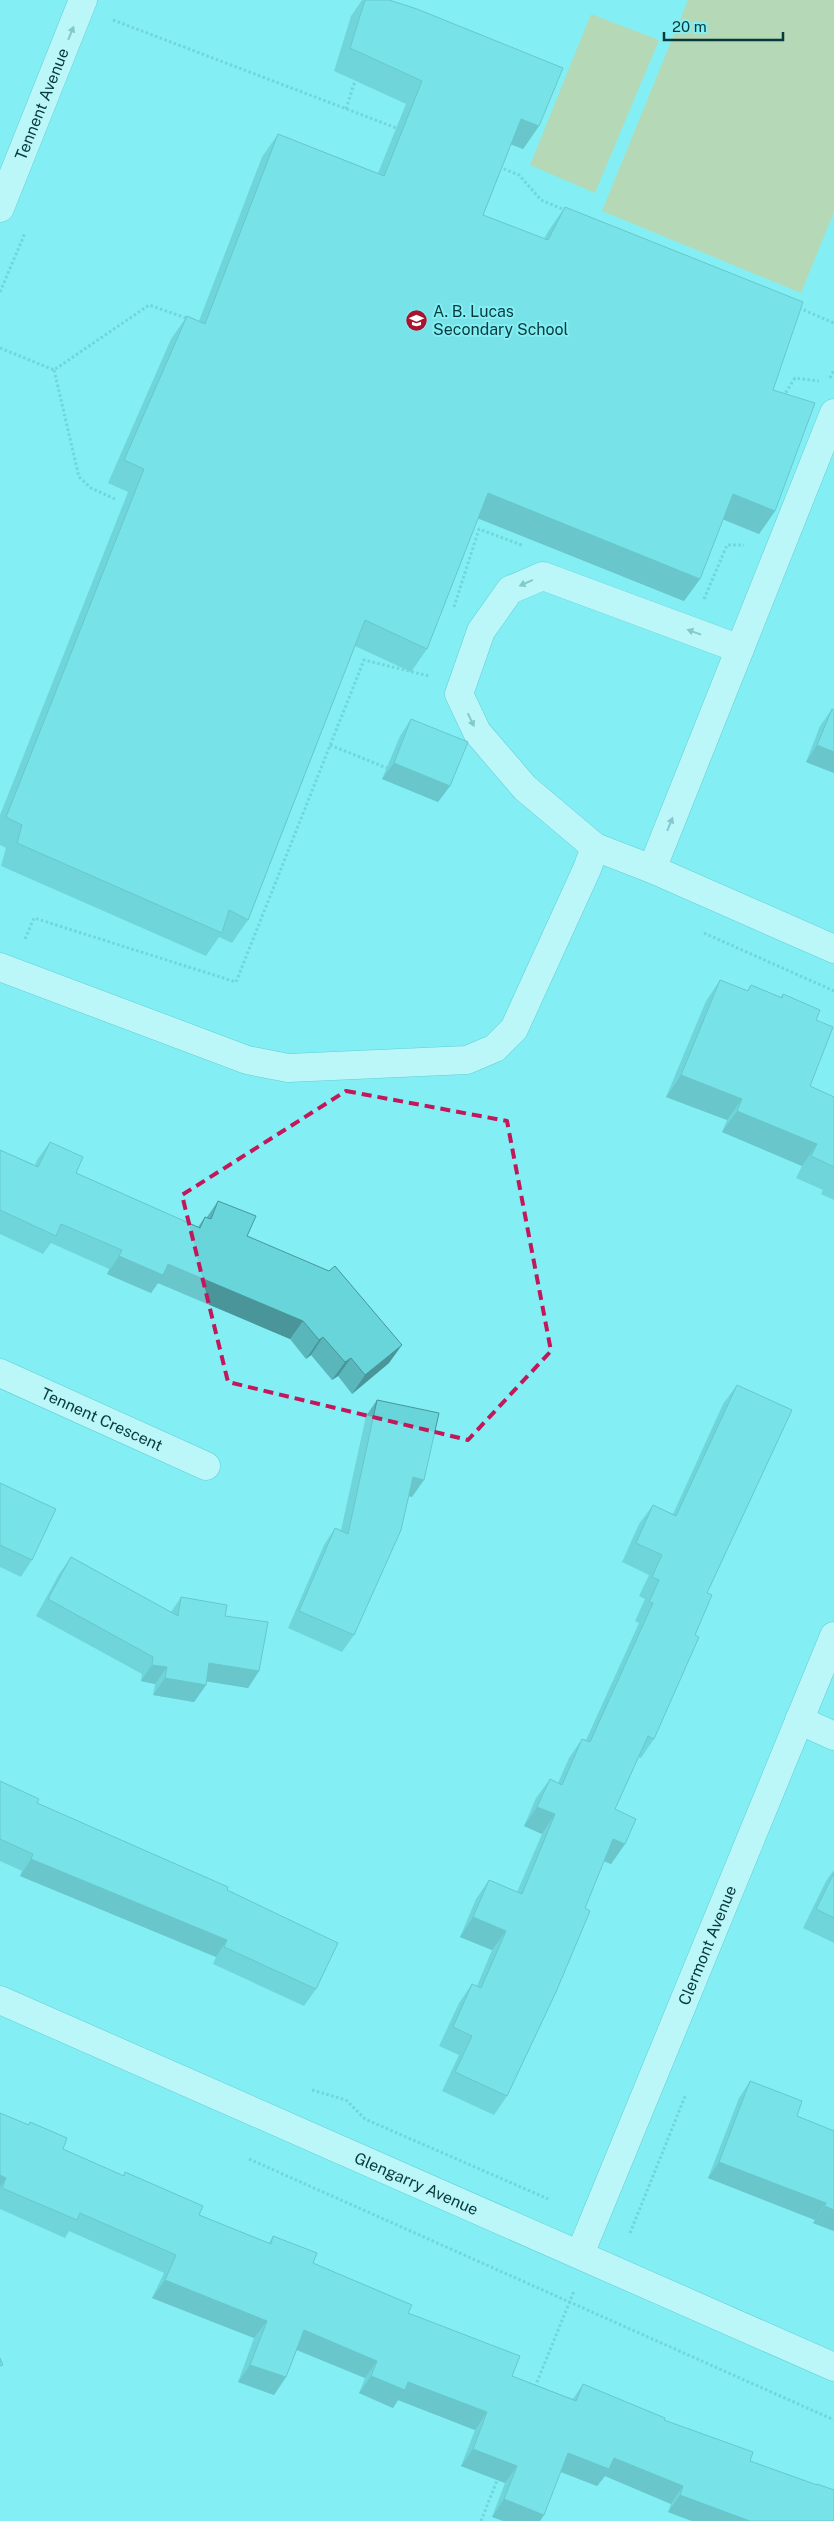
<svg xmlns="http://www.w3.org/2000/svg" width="834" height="2521" font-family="'Public Sans',sans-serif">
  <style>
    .green { fill: #f2bf6a }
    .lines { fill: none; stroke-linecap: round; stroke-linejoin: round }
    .minor-casing { stroke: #35a8ad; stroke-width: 29 }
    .path { stroke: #5cb6ba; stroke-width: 3; stroke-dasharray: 2.5 2.5; stroke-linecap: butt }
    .minor { stroke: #fff; stroke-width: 28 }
    .wall { fill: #59b7bb }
    .shaded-wall { fill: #499599 }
    .building { fill: #68d5da; stroke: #499599 }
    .oneway { fill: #849c9e }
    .marked { fill: none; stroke: #c2185b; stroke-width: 4; stroke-dasharray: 10 6; stroke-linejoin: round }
    .labels { text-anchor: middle; stroke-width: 4; stroke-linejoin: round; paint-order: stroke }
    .street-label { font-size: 16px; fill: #083a3c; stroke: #83eff4 }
    .poi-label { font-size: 16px; fill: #083a3c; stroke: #83eff4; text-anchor: start }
  </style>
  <rect width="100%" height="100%" fill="#83eff4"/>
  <!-- green -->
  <g class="green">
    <polygon points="688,0 834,0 834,212 801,293 602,211"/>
    <polygon points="591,14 659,40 595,193 530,165"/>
  </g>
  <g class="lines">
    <defs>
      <g id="minor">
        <path id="s1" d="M0,208L83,0"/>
        <polyline points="740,649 543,576 510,590 481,631 459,694 477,732 525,788 595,847 652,869 834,949"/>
        <polyline points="652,869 834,413"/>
        <polyline points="0,967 247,1060 288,1068 467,1060 495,1048 514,1029 587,869 595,847"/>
        <path id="s2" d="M0,1373L206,1466"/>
        <polyline points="799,1720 834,1736"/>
        <path id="s3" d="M0,2000L834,2367"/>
        <path id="s4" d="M580,2254L834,1636"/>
      </g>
    </defs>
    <!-- minor casing -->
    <use href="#minor" class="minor-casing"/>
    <!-- path -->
    <g class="path">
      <polyline points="113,20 399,129"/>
      <polyline points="346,109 355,81"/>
      <polyline points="499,167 519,175 541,200 567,211"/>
      <polyline points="0,292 25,233"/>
      <polyline points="799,308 834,323"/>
      <polyline points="0,348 54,370 149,305 189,319"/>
      <polyline points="54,370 79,477 91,488 117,500"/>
      <polyline points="830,378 834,370"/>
      <polyline points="783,397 795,378 819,381"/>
      <polyline points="704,599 727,545 744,545"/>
      <polyline points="454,607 479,529 524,546"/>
      <polyline points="330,745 387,768"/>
      <polyline points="704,933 834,991"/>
      <polyline points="25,939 34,918 236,982 364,660 429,676"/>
      <polyline points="312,2090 346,2100 365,2119 548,2199"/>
      <polyline points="249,2159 834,2420"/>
      <polyline points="630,2233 686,2094"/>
      <polyline points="535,2387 574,2291"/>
      <polyline points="481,2521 498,2478"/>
    </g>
    <!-- minor -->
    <use href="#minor" class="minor"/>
  </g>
  <!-- wall -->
  <g class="wall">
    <polygon points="362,0 389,0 539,126 523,149 511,144 483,215 544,239 549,230 565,207 773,390 775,511 759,534 723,519 700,579 684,601 478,518 427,649 411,672 355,646 248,920 232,943 219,937 206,956 1,866 6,848 0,845 0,815 128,492 108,483 171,339 187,316 199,321 262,157 278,134 378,173 406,104 334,71 351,16"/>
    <polygon points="832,709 834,773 806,762 820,726"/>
    <polygon points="411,719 450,786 438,802 382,779 400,736"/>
    <polygon points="720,980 747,991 751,985 781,997 783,994 816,1020 810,1086 834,1097 834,1200 821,1194 823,1190 796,1178 802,1166 722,1132 727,1120 666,1097 706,1001"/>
    <polygon points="50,1142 76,1173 198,1227 205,1217 207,1217 218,1201 247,1236 389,1363 352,1394 338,1376 332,1380 311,1355 306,1359 290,1339 158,1283 151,1293 107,1274 109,1269 51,1243 43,1254 0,1234 0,1150 35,1165 37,1160"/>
    <polygon points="737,1385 707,1593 695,1635 654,1739 641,1758 638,1757 615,1809 625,1844 611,1864 604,1861 507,2096 494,2115 442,2091 459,2055 439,2046 459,2003 472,1984 477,1986 492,1950 460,1937 476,1899 489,1880 517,1892 542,1834 524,1826 536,1798 550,1779 558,1783 569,1758 582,1739 586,1740 639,1623 635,1621 645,1599 639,1596 649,1575 622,1562 639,1524 653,1505 673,1514 723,1404"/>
    <polygon points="377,1400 412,1497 409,1496 354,1635 342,1652 288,1628 324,1545 335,1528 341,1530 366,1416"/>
    <polygon points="0,1483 32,1560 21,1577 0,1567"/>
    <polygon points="71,1557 171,1612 181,1597 225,1616 259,1671 248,1688 206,1681 206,1685 194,1702 153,1695 155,1684 141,1681 142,1674 36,1616 59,1574"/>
    <polygon points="0,1781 37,1803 227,1890 316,1989 304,2006 213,1964 216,1957 20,1876 22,1871 0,1861"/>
    <polygon points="834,1870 834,1943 803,1928 826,1881"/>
    <polygon points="750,2081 797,2116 834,2231 813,2223 815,2220 708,2178 739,2098"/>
    <polygon points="0,2113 28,2125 30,2122 63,2149 123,2176 125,2172 199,2215 269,2243 273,2236 313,2263 408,2313 512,2376 573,2399 583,2384 664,2420 750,2461 816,2485 817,2484 834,2521 692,2521 668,2512 671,2504 605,2476 597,2486 561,2472 492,2517 505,2483 461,2466 475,2430 398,2400 393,2408 359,2393 365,2378 297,2350 286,2377 274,2395 238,2382 254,2338 152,2298 164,2273 69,2231 65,2238 0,2209"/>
  </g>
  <!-- shaded-wall -->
  <g class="shaded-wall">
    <polygon points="521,119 539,126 523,149 505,142"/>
    <polygon points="488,493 700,579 684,601 472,516"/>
    <polygon points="733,494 775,511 759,534 717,517"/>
    <polygon points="817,745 834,752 834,773 806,762"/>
    <polygon points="394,763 450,786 438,802 382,779"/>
    <polygon points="681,1075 742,1099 727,1120 666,1097"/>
    <polygon points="737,1111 817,1144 802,1166 722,1132"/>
    <polygon points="119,1256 168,1264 303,1321 290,1339 158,1283 151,1293 107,1274"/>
    <polygon points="323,1337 311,1355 306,1359 319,1340"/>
    <polygon points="402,1345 389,1363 352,1394 365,1375"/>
    <polygon points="351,1358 338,1376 332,1380 345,1362"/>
    <polygon points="413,1477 424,1480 412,1497 401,1494"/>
    <polygon points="209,1663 259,1671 248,1688 198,1680"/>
    <polygon points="152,1665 167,1667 155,1684 141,1681"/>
    <polygon points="165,1678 206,1685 194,1702 153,1695"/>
    <polygon points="537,1807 555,1814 542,1834 524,1826"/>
    <polygon points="613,1839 625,1844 611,1864 599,1859"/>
    <polygon points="31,1859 227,1940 216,1957 20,1876"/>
    <polygon points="473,1917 506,1931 492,1950 460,1937"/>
    <polygon points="719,2162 826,2203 815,2220 708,2178"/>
    <polygon points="0,2175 6,2178 0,2187"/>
    <polygon points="825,2206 834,2210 834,2231 813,2223"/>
    <polygon points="165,2280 267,2321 254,2338 152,2298"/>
    <polygon points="304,2330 377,2361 365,2378 292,2348"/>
    <polygon points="250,2365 286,2377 274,2395 238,2382"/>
    <polygon points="371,2376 408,2382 487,2412 475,2430 398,2400 393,2408 359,2393"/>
    <polygon points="473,2449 517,2466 505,2483 461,2466"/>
    <polygon points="568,2453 614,2458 683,2486 671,2504 605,2476 597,2486 556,2470"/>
    <polygon points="680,2495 750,2521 692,2521 668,2512"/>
    <polygon points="504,2499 544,2515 540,2521 503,2521 492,2517"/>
  </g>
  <!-- building -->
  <g class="building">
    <polygon points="365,0 389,0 417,9 563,68 539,126 521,119 483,215 548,240 565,207 803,302 773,390 815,403 775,511 733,494 700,579 488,493 427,649 365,620 248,920 229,910 222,933 17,843 22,825 6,817 144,469 124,460 187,316 205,324 278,134 384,176 422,81 350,48"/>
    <polygon points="832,709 834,710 834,752 817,745"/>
    <polygon points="411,719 468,742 450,786 394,763"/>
    <polygon points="720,980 748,991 751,985 782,998 783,994 820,1010 816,1020 833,1027 810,1086 834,1097 834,1167 811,1156 817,1144 737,1111 742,1099 681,1075"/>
    <polygon points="50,1142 83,1157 76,1173 200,1228 205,1217 211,1219 218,1201 256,1216 247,1236 329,1271 335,1266 402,1345 365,1375 351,1358 345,1362 323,1337 319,1340 303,1321 168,1264 163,1275 119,1256 122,1250 61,1224 56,1236 0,1210 0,1150 38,1167"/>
    <polygon points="737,1385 792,1410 707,1593 712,1595 695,1635 699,1637 680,1680 654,1739 648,1736 615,1809 636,1819 625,1844 613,1839 585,1908 590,1911 556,1992 507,2096 455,2072 472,2036 453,2027 472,1984 481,1988 506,1931 473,1917 489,1880 522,1894 555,1814 537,1807 550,1779 562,1785 582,1739 590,1742 653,1603 649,1602 659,1580 652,1577 662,1555 636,1543 653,1505 676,1516"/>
    <polygon points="377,1400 439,1413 424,1480 413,1477 401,1530 354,1635 299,1611 335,1528 348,1534"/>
    <polygon points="0,1483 56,1509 32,1560 0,1545"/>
    <polygon points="71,1557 178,1616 181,1597 227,1605 225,1616 268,1622 259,1671 209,1663 206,1685 165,1678 167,1667 152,1665 153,1657 48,1599"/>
    <polygon points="0,1781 39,1799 37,1803 228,1887 227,1890 338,1943 316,1989 224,1947 227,1940 31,1859 33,1854 0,1839"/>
    <polygon points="834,1873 834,1918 816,1909"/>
    <polygon points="750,2081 802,2101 797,2116 834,2131 834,2210 825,2206 826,2203 719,2162"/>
    <polygon points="0,2113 29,2125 30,2122 67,2138 63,2149 124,2176 125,2172 203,2206 199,2215 271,2244 273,2236 317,2253 313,2263 412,2305 408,2313 520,2356 512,2376 576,2401 583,2384 665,2418 664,2420 753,2452 750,2461 817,2485 817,2484 834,2490 834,2521 750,2521 680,2495 683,2486 614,2458 609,2469 568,2453 544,2515 504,2499 517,2466 473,2449 487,2412 408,2382 405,2390 371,2376 377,2361 304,2330 286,2377 250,2365 267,2321 165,2280 176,2255 80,2213 77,2220 2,2188 6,2178 0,2175"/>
    <polygon points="0,2358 3,2365 0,2366"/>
  </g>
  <!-- one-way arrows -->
  <defs><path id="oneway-solid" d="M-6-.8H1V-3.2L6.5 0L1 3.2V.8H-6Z" transform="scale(1.25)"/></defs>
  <g class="oneway">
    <use href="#oneway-solid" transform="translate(71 33) rotate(-68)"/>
    <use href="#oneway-solid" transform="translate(526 583) rotate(156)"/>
    <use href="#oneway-solid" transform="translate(694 632) rotate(-160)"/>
    <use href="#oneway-solid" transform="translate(471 720) rotate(65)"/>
    <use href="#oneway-solid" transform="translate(670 824) rotate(-68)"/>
  </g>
  <!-- marked area -->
  <path d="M0 0H834V2521H0ZM346,1091L507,1121L551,1351L468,1440L228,1382L182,1195Z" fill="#83eff4" fill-opacity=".55" fill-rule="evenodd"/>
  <path class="marked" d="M346,1091L507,1121L551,1351L468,1440L228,1382L182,1195Z"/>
  <!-- icons -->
  <defs>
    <symbol id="school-disc" viewBox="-11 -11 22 22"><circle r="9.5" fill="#aa1330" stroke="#83eff4"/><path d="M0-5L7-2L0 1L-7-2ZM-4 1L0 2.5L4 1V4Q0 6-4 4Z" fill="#fff"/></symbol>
  </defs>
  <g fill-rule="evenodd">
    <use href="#school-disc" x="404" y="308" width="25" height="25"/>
  </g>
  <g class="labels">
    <!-- street labels -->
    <g class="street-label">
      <text dy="6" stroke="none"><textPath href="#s1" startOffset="112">Tennent Avenue</textPath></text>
      <text dy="6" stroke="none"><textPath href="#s2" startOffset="112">Tennent Crescent</textPath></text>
      <text dy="6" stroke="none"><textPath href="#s4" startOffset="334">Clermont Avenue</textPath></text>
      <text dy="6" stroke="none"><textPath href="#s3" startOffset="455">Glengarry Avenue</textPath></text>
    </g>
    <!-- poi labels -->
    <g class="poi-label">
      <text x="433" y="317">A. B. Lucas<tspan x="433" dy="18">Secondary School</tspan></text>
    </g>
  </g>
  <!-- scale -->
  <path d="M664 32v8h119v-8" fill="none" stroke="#083a3c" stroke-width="2.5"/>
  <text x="672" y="32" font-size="15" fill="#083a3c" stroke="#83eff4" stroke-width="4" paint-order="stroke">20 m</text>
</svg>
